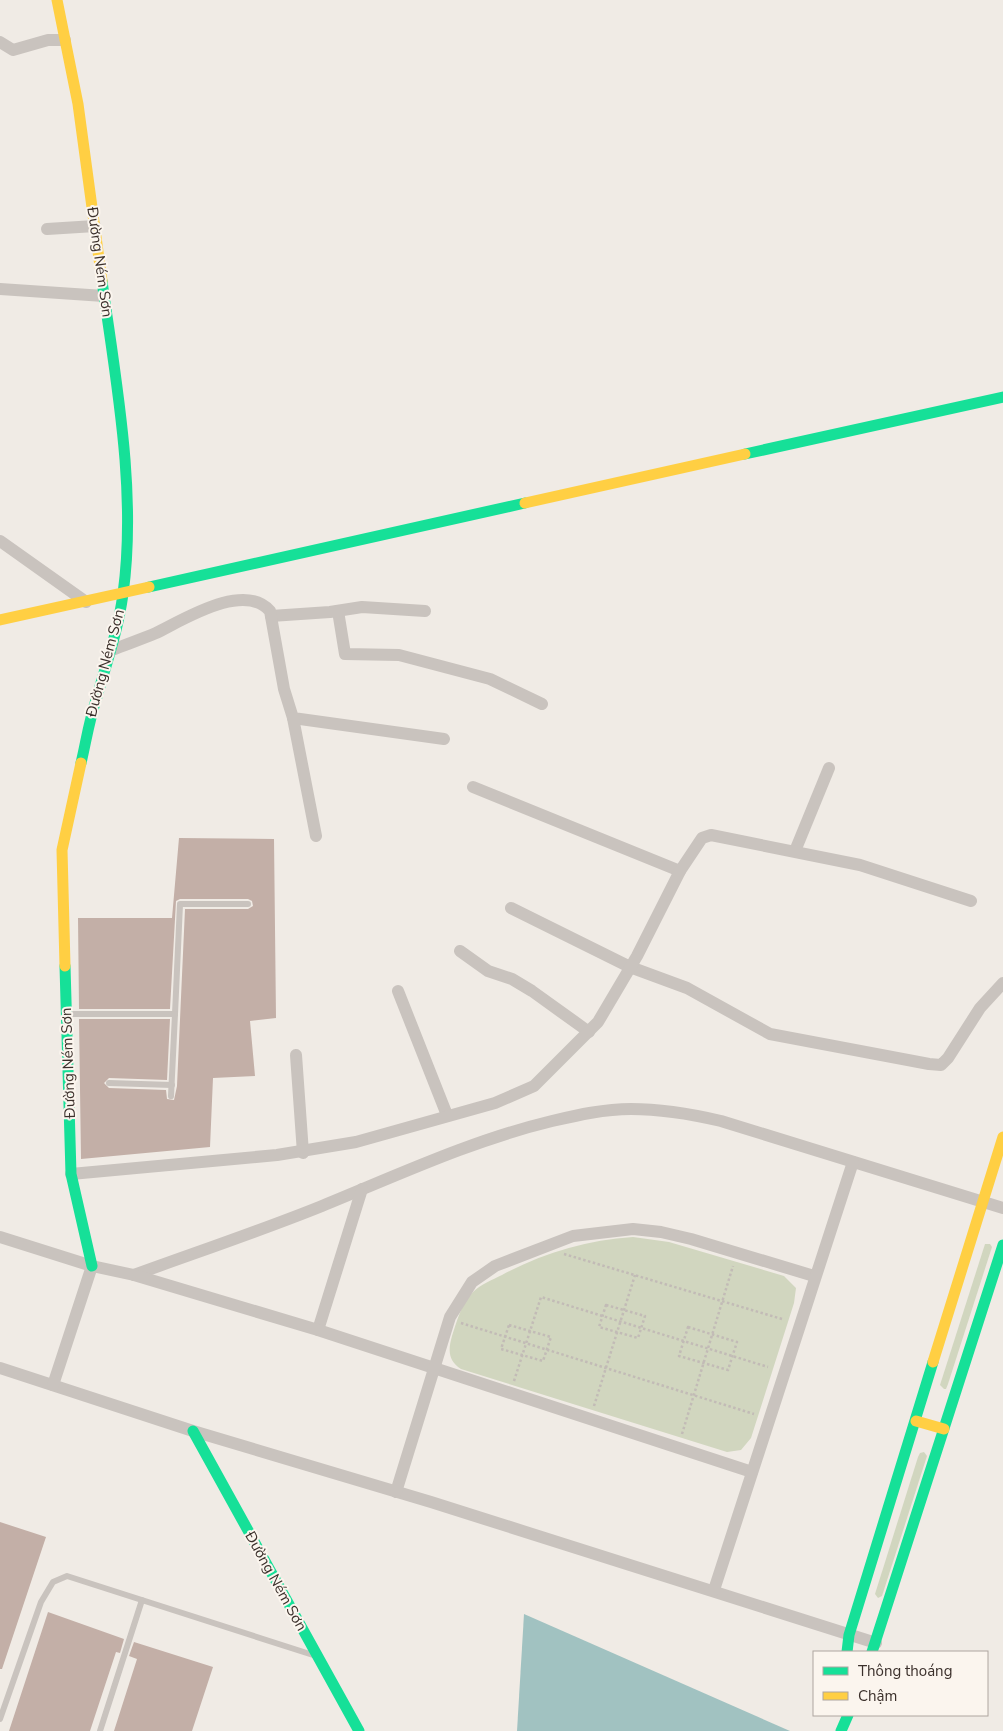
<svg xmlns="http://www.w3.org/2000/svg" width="1003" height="1731" font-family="'Nunito Sans',sans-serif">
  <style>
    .green { fill: #d1d6bf }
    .water { fill: #a1c2c1 }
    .building { fill: #c3afa7 }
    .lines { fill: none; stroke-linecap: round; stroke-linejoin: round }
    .path { stroke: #c2bbb6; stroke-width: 2.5; stroke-dasharray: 2.5 2.5; stroke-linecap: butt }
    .lane { stroke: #c9c3be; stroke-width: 6 }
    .street { stroke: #c9c3be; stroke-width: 12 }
    .fast { stroke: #16e098; stroke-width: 11 }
    .slow { stroke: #ffcf43; stroke-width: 11 }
    .labels { text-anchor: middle; stroke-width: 4; stroke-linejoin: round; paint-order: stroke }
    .street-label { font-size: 15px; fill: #3b302b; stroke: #fbf5ee }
  </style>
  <rect width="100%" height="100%" fill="#f0ebe5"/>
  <!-- green -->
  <g class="green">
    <path d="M633,1237L669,1242L784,1276L796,1288L794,1303L751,1438L741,1450L727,1452L461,1369C448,1361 448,1350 452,1336C457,1321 461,1304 473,1292C481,1284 492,1280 502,1275C543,1253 587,1240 633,1237Z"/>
    <polygon points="985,1244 990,1244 992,1247 948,1384 946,1389 944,1389 940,1385"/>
    <polygon points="924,1452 927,1456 882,1596 878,1598 875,1594 918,1457 920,1453"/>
  </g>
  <!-- water -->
  <polygon class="water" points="524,1614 790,1731 517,1731"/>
  <!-- building -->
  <g class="building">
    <polygon points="179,838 274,839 276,1018 250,1021 255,1076 213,1078 210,1147 81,1159 79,1019 170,1019 167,1080 109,1078 104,1083 109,1088 166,1090 167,1099 174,1100 177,1086 185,909 248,909 253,906 252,901 248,899 180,899 176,901 170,1009 79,1009 78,918 172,918"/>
    <polygon points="0,1522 46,1537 2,1669 0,1669"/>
    <polygon points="48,1612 124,1639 120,1653 116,1652 90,1731 9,1731"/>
    <polygon points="134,1642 213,1667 192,1731 114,1731 137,1659 129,1656"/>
  </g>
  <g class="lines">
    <!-- path -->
    <g class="path">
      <polyline points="564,1254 782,1319"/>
      <polygon points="606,1305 645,1316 638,1338 599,1327"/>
      <polyline points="461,1323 754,1414"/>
      <polygon points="509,1325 551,1337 543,1361 501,1349"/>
      <polygon points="688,1327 737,1342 728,1370 679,1356"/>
      <polyline points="514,1381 541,1297 768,1367"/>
      <polyline points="594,1406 635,1275"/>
      <polyline points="682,1434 733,1266"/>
    </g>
    <!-- lane -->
    <g class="lane">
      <polyline points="68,1014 175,1014 180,904 248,904"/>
      <polyline points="109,1083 172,1085"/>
      <polyline points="171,1096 175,1014"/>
      <polyline points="0,1719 41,1602 53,1582 67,1576 313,1655"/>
      <polyline points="100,1731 142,1600"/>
    </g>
    <!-- street -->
    <g class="street">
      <polyline points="0,42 13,50 48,40 65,40"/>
      <polyline points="47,229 95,226"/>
      <polyline points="0,289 104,296"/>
      <polyline points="0,541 86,602"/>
      <polyline points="338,611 345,654 399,655 490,679 542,704"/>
      <polyline points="271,616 330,612 362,607 425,611"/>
      <path d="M112,650C127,644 142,639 156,633C183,620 244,581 270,611L284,689L293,718L444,739"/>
      <polyline points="293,718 316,836"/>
      <polyline points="473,787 680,871"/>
      <polyline points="795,851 829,768"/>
      <polyline points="511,908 630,967 687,988 770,1034 929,1064 941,1065 948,1058 980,1008 1003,983"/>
      <polyline points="460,951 488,971 512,979 532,991 589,1032"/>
      <polyline points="398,991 447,1115"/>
      <polyline points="296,1055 303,1153"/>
      <polyline points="71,1174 277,1155 356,1142 495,1103 534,1086 598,1022 637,956 680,871 702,838 711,835 860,865 971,901"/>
      <polyline points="0,1237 92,1266"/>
      <path d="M134,1275C197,1252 260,1231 322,1206C398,1175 473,1140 552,1121C578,1115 604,1109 631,1109C661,1109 691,1114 721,1121L1003,1208"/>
      <polyline points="318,1330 362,1189"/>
      <polyline points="0,1368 193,1431 431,1502 876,1643"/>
      <polyline points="53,1385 92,1266 134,1275 318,1330 752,1472"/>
      <polyline points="396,1492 450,1317 472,1282 495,1266 573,1236 633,1229 661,1232 691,1239 814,1276"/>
      <polyline points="714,1590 853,1162"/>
    </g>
    <!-- fast -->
    <g class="fast">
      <polyline points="745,454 1003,397"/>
      <polyline points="149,587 525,503"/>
      <path d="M81,763C86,742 89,721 96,700C106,665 118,631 123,594C137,492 116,382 102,281"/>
      <polyline points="65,966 71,1174 92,1266"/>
      <polyline points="193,1431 359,1731"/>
      <polyline points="847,1652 849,1635 933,1362"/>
      <polyline points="872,1652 1003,1245"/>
      <polyline points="841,1731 848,1715"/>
    </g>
    <!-- slow -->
    <g class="slow">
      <polyline points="57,0 78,104 102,281"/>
      <polyline points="525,503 745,454"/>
      <polyline points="0,620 149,587"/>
      <polyline points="65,966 62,850 81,763"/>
      <polyline points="933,1362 1003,1137"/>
      <polyline points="916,1421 944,1429"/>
    </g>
  </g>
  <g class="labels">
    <!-- street labels -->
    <g class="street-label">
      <text transform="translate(100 262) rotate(82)" y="5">Đường Ném Sơn</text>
      <text transform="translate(105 663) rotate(-75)" y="5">Đường Ném Sơn</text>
      <text transform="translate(68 1063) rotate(-92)" y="5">Đường Ném Sơn</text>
      <text transform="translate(276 1581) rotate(61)" y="5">Đường Ném Sơn</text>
    </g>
  </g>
  <!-- legend -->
  <rect x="813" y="1651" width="175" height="65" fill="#fbf5ee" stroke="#aea6a0"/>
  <rect x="823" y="1667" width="25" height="8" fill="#16e098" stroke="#aea6a0"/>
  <text x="858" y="1676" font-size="15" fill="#3b302b">Thông thoáng</text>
  <rect x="823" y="1692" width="25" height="8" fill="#ffcf43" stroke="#aea6a0"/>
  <text x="858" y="1701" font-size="15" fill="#3b302b">Chậm</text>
</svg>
